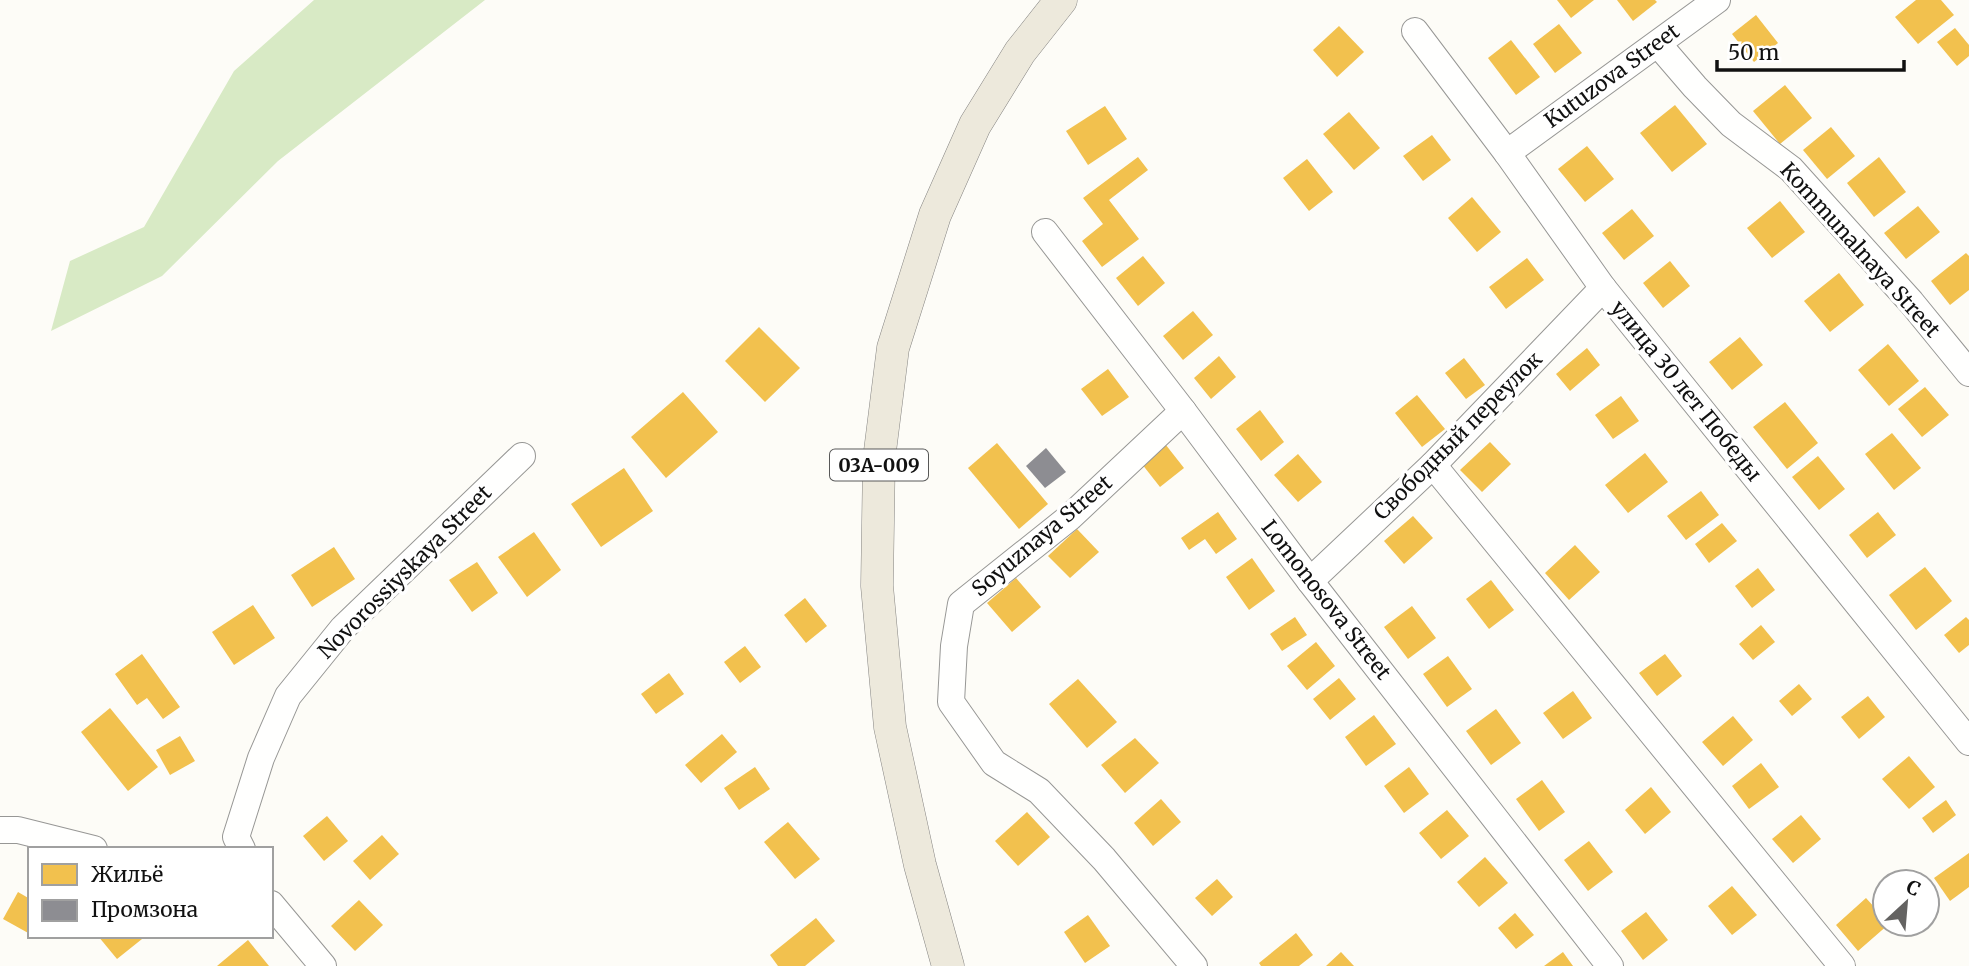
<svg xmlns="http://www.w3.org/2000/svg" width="1969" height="966" font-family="Merriweather,serif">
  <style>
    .forest { fill: #d8eac5 }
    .homes { fill: #f2c14e }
    .industry { fill: #8d8d92 }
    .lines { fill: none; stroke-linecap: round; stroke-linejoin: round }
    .minor-casing { stroke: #979795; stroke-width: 28 }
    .major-casing { stroke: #858482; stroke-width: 33 }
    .minor { stroke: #fffffe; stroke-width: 26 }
    .major { stroke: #ede9dc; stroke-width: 32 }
    .labels { text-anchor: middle; stroke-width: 7; stroke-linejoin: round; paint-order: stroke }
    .shield { fill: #fff; stroke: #585858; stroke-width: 2 }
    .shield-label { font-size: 19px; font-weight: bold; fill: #111 }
    .street-label { font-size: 21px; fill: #111; stroke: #fff }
  </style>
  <rect width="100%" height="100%" fill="#fdfcf7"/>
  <!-- forest -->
  <polygon class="forest" points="314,0 485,0 278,161 162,276 51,331 70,261 144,227 234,71"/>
  <!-- homes -->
  <g class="homes">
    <polygon points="1557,0 1594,0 1571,18"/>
    <polygon points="1617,0 1655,0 1657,2 1633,21"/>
    <polygon points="1916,0 1941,0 1954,15 1918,44 1895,17"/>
    <polygon points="1756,15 1778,43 1754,62 1732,34"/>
    <polygon points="1559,24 1582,53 1555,73 1533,44"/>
    <polygon points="1339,26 1364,52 1337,77 1313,50"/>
    <polygon points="1955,28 1969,45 1969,56 1957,66 1937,42"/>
    <polygon points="1511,40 1540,77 1516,95 1488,58"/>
    <polygon points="1785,85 1812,118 1780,144 1753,111"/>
    <polygon points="1675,105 1707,144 1672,172 1640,133"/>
    <polygon points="1105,106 1127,139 1088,165 1066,131"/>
    <polygon points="1349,112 1380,148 1354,170 1323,134"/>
    <polygon points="1831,127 1855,156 1827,179 1803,150"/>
    <polygon points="1432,135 1451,160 1423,181 1403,156"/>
    <polygon points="1587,146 1614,179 1585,202 1558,169"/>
    <polygon points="1138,157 1148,170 1109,200 1139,239 1102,267 1082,241 1103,224 1083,198"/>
    <polygon points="1879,157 1906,192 1874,217 1847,183"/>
    <polygon points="1307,159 1333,192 1309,211 1283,178"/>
    <polygon points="1472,197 1501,232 1477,252 1448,218"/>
    <polygon points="1780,201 1805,232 1772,258 1747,228"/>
    <polygon points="1918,206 1940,232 1906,259 1884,233"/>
    <polygon points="1632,209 1654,236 1624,260 1602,233"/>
    <polygon points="1966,253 1969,256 1969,290 1950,305 1931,281"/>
    <polygon points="1143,256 1165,283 1138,306 1116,278"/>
    <polygon points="1527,258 1544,280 1506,309 1489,287"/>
    <polygon points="1670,261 1690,286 1663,308 1643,283"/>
    <polygon points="1839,273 1864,305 1830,332 1804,301"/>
    <polygon points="1193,311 1213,335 1183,360 1163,336"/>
    <polygon points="759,327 800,368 765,402 725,361"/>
    <polygon points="1740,337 1763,365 1732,390 1709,362"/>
    <polygon points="1888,344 1919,381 1889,406 1858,370"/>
    <polygon points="1587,348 1600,365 1570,391 1556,374"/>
    <polygon points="1219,356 1236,377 1211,399 1194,378"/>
    <polygon points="1464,358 1485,385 1466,399 1445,373"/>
    <polygon points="1108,369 1129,397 1102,416 1081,389"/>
    <polygon points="1925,387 1949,415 1922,437 1898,409"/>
    <polygon points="683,392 718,432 666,478 631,437"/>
    <polygon points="1417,395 1445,429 1422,447 1395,413"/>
    <polygon points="1621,396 1639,421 1613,439 1595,415"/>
    <polygon points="1785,402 1818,443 1787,469 1753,427"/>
    <polygon points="1260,410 1284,442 1261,461 1236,429"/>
    <polygon points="1892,433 1921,468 1894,490 1865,454"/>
    <polygon points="1162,440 1184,468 1160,487 1138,459"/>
    <polygon points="1490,442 1511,464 1482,492 1460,470"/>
    <polygon points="997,443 1048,504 1019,529 968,468"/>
    <polygon points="1645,453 1668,482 1628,513 1605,485"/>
    <polygon points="1298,454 1322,482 1298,502 1274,475"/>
    <polygon points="1818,456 1845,489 1819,510 1792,477"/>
    <polygon points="624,468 653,511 601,547 571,504"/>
    <polygon points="1701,491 1719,515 1686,540 1667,516"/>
    <polygon points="1218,512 1237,539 1216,554 1205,539 1189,550 1181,538"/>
    <polygon points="1878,512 1896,535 1867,558 1849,535"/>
    <polygon points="1413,516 1433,538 1404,564 1384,541"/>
    <polygon points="1722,523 1737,541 1709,563 1695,544"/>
    <polygon points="1077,529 1099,552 1070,578 1048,556"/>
    <polygon points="534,532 561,570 527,597 498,557"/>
    <polygon points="1575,545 1600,572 1569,600 1545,573"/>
    <polygon points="334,547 355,579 312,607 291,575"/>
    <polygon points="1252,558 1275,591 1249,610 1226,577"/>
    <polygon points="477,562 498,593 472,612 449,580"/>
    <polygon points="1925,567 1952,601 1916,630 1889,595"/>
    <polygon points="1758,568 1775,590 1752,608 1735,586"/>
    <polygon points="1016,578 1041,607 1012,632 987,603"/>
    <polygon points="1491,580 1514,610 1489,629 1466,599"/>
    <polygon points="805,598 827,626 806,643 784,615"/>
    <polygon points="253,605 275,638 234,665 212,632"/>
    <polygon points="1412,606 1436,638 1408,659 1384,627"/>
    <polygon points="1295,617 1307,635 1282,651 1270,634"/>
    <polygon points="1966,617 1969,620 1969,645 1959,653 1944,635"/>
    <polygon points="1761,625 1775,642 1753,660 1739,644"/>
    <polygon points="1316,642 1335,666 1307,690 1287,666"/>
    <polygon points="745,646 761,667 740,683 724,662"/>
    <polygon points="142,654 180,707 163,719 147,698 137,705 115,674"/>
    <polygon points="1665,654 1682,676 1657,696 1639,673"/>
    <polygon points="1448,656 1472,689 1447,707 1423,674"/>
    <polygon points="669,673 684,694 656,714 641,694"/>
    <polygon points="1339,678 1356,699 1330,720 1313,699"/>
    <polygon points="1078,679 1117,722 1087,748 1049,704"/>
    <polygon points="1799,684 1812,699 1792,716 1779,701"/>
    <polygon points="1573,691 1592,718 1563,739 1543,713"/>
    <polygon points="1868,696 1885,717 1859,739 1841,717"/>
    <polygon points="110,708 158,767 128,791 81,732"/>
    <polygon points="1496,709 1521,743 1491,765 1466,731"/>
    <polygon points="1374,715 1396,744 1366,766 1345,737"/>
    <polygon points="1733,716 1753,740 1723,766 1702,742"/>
    <polygon points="722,734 737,752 701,783 685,765"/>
    <polygon points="180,736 195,761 170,775 156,750"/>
    <polygon points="1135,738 1159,763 1125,793 1101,765"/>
    <polygon points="1909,756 1935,787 1909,809 1882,779"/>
    <polygon points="1761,763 1779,787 1749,809 1732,786"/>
    <polygon points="755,767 770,789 739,810 724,788"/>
    <polygon points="1409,767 1429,794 1404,813 1384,786"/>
    <polygon points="1542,780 1565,812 1539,831 1516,799"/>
    <polygon points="1651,787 1671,812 1645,834 1625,810"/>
    <polygon points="1161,799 1181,822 1153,846 1134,823"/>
    <polygon points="1946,800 1956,815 1933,833 1922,818"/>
    <polygon points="1447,810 1469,836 1441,859 1419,833"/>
    <polygon points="1027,812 1050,837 1018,866 995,841"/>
    <polygon points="1801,815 1821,839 1793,863 1772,839"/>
    <polygon points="327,816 348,841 324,861 303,836"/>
    <polygon points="788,822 820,859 795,879 764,842"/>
    <polygon points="382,835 399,854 370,880 353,861"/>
    <polygon points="1589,841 1613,872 1588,891 1564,860"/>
    <polygon points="1969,853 1969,887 1950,901 1934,878"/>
    <polygon points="1485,857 1508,883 1479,907 1457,882"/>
    <polygon points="1217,879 1233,897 1212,916 1195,898"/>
    <polygon points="1732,886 1757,915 1732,935 1708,906"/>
    <polygon points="18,892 30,899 30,934 3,919"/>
    <polygon points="1866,898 1885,919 1885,924 1889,924 1858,951 1836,925"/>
    <polygon points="359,900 383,925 355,951 331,926"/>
    <polygon points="1646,912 1668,940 1643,960 1621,931"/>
    <polygon points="1515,913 1534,935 1516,949 1498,928"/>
    <polygon points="1088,915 1110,946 1085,963 1064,932"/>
    <polygon points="816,918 835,941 805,966 778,966 770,955"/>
    <polygon points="1296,933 1313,955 1299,966 1261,966 1259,963"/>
    <polygon points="98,936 140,936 142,939 117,959"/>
    <polygon points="248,940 269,966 217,966"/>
    <polygon points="1341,952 1354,966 1326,966"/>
    <polygon points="1563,952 1573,966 1544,966"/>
  </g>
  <!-- industry -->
  <polygon class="industry" points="1046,448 1066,472 1045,488 1026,466"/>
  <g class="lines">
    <defs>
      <g id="minor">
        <polyline points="1415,31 1507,153 1603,288 1969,742"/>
        <polyline points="1658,44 1695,87 1731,124 1791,169 1911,302 1969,373"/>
        <polyline points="1507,153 1717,0"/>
        <polyline points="1045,232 1183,411 1310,581 1610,966"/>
        <polyline points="1183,411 1070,517 961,604 954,646 951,702 994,763 1039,791 1104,859 1194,966"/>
        <polyline points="1433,465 1842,966"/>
        <polyline points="1310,581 1433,465 1603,288"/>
        <polyline points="0,830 18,830 94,849"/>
        <polyline points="242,849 236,837 261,758 288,696 343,628 522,456"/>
        <polyline points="271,904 323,966"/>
      </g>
      <polyline id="major" points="948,966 920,865 890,727 877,586 879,459 893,348 935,215 975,125 1020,52 1061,0"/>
    </defs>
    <!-- minor casing -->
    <use href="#minor" class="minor-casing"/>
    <!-- major casing -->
    <use href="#major" class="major-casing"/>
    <!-- minor -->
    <use href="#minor" class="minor"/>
    <!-- major -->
    <use href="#major" class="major"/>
  </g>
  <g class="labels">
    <!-- shield labels -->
    <rect class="shield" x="830" y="449.5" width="98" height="31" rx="5"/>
    <g class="shield-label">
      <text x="879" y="472">03А-009</text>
    </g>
    <!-- street labels -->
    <g class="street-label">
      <text transform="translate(1612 76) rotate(-36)" y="7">Kutuzova Street</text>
      <text transform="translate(1860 250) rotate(48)" y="7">Kommunalnaya Street</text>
      <text transform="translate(1686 391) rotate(51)" y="7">улица 30 лет Победы</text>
      <text transform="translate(1458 436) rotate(-45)" y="7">Свободный переулок</text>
      <text transform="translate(1042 536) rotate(-40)" y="7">Soyuznaya Street</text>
      <text transform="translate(405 572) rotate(-45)" y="7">Novorossiyskaya Street</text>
      <text transform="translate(1326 600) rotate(52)" y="7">Lomonosova Street</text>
    </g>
  </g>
  <!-- legend -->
  <rect x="28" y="847" width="245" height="91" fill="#ffffff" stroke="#a0a0a0" stroke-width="2"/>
  <rect x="42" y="864" width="35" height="21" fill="#f2c14e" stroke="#a0a0a0" stroke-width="2"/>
  <text x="91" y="882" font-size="21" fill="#111111">Жильё</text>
  <rect x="42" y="900" width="35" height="21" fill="#8d8d92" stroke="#a0a0a0" stroke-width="2"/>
  <text x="91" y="917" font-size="21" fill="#111111">Промзона</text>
  <!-- north arrow -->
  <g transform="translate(1906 903) rotate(26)"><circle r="33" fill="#ffffff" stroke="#a0a0a0" stroke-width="2"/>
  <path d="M0-5L12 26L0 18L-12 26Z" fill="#646362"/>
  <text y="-10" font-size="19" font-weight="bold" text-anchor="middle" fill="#111111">С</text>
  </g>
  <!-- scale -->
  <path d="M1717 60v10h187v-10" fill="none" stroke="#111111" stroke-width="3.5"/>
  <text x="1728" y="60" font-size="21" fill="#111111" stroke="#ffffff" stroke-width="5" paint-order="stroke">50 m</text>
</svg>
